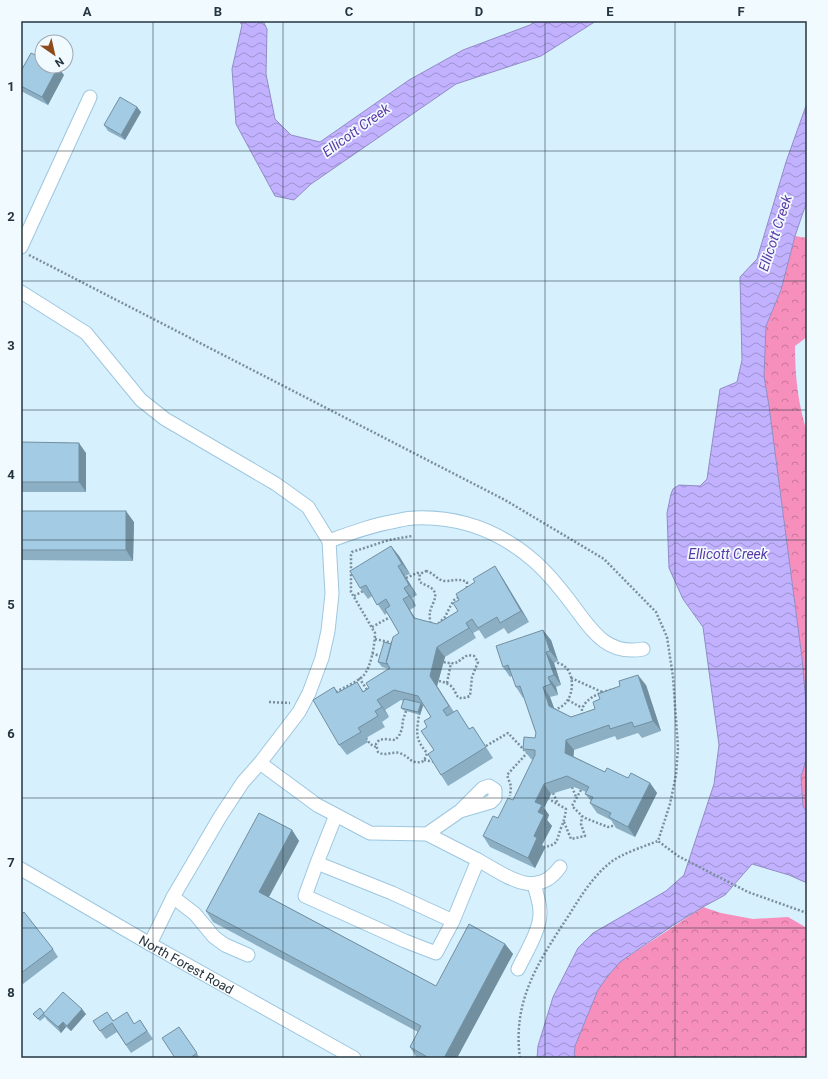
<svg xmlns="http://www.w3.org/2000/svg" width="828" height="1079" font-family="Roboto,sans-serif">
  <style>
    .forest { fill: url(#forest-crowns) }
    .water { fill: url(#water-waves); stroke: #928cc5 }
    .lines { fill: none; stroke-linecap: round; stroke-linejoin: round }
    .minor-casing { stroke: #9ec7df; stroke-width: 15 }
    .path { stroke: #7a8f9b; stroke-width: 2.5; stroke-dasharray: 2 2; stroke-linecap: butt }
    .minor { stroke: #fff; stroke-width: 13 }
    .wall { fill: #8cafc4 }
    .shaded-wall { fill: #728fa0 }
    .building { fill: #a3cce4; stroke: #728fa0 }
    .grid { fill: none; stroke: #25353f; stroke-width: 1; stroke-opacity: 0.55 }
    .labels { text-anchor: middle; stroke-width: 3.5; stroke-linejoin: round; paint-order: stroke }
    .street-label { font-size: 13px; fill: #25353f; stroke: #f1faff }
    .water-label { font-size: 14px; font-style: italic; fill: #5c39a7; stroke: #f1faff }
    .neatline { fill: none; stroke: #25353f; stroke-width: 1.5 }
    .grid-label { font-size: 13px; text-anchor: middle; font-weight: bold; fill: #25353f }
  </style>
  <defs>
    <pattern id="forest-crowns" width="20" height="18" patternUnits="userSpaceOnUse"><rect width="20" height="18" fill="#f78fbd"/><path d="M2 6a3 3 0 1 1 6 0M12 15a3 3 0 1 1 6 0" fill="none" stroke="#c8769b"/></pattern>
    <pattern id="water-waves" width="16" height="10" patternUnits="userSpaceOnUse"><rect width="16" height="10" fill="#c1b1ff"/><path d="M0 5q4-4 8 0t8 0" fill="none" stroke="#9d91d0"/></pattern>
  </defs>
  <rect width="100%" height="100%" fill="#d6f0fe"/>
  <!-- forest -->
  <g class="forest">
    <path d="M795,236L807,238V337L795,346C795,376 798,404 807,432V714L802,658L769,406L764,376L766,326L781,290Z"/>
    <polygon points="807,757 807,812 803,806 801,777"/>
    <polygon points="703,907 721,913 753,919 788,917 807,928 807,1058 574,1058 575,1046 598,990 607,977 620,962"/>
  </g>
  <!-- water -->
  <g class="water">
    <polygon points="239,21 263,21 267,29 266,74 275,119 291,135 320,142 409,80 463,50 530,25 535,21 596,21 541,56 456,84 311,184 294,200 275,196 236,124 232,69 242,25"/>
    <polygon points="807,103 807,201 795,236 781,290 766,326 764,376 769,406 802,658 807,714 807,757 801,777 803,806 807,812 807,883 789,875 752,864 725,895 703,907 672,926 620,962 607,977 598,990 575,1046 574,1058 537,1058 538,1046 553,997 578,948 593,933 666,891 684,875 714,784 719,745 703,627 683,599 669,568 667,513 671,494 673,489 679,485 700,486 707,479 720,389 737,382 742,360 740,277 757,259 786,162"/>
  </g>
  <g class="lines">
    <defs>
      <g id="minor">
        <polyline points="21,247 90,97"/>
        <polyline points="21,292 86,333 141,400 165,419 276,484 308,507 329,541 332,594 328,631 322,658 309,693 299,712 260,763 243,782 220,817 173,897 150,944"/>
        <path d="M329,541C351,533 372,525 396,521C401,520 408,518 414,518C459,516 499,531 533,560C548,573 560,588 572,604C591,629 606,656 643,649"/>
        <polyline points="260,763 317,805 370,833 427,834 478,860 453,921"/>
        <polyline points="427,834 460,811 483,788 489,786 495,790 495,798 491,802 460,811"/>
        <path d="M478,860C505,875 536,901 560,867"/>
        <polyline points="317,863 305,896 405,941 436,953 453,921 392,893 317,863 336,815"/>
        <path id="s1" d="M21,869L150,944L354,1058"/>
        <polyline points="173,897 195,914 214,937 225,945 248,955"/>
        <path d="M518,969C525,954 541,929 540,912C540,902 536,893 534,884"/>
      </g>
    </defs>
    <!-- minor casing -->
    <use href="#minor" class="minor-casing"/>
    <!-- path -->
    <g class="path">
      <polyline points="29,255 505,500 604,559 656,612 667,637 673,677 678,748 676,775 670,804 658,841 678,856 748,892 807,913"/>
      <path d="M426,571C433,572 438,581 445,581C454,581 459,578 467,582V592L454,600L451,605L445,617L431,631C431,625 429,617 430,612C431,605 438,598 434,591C431,586 424,585 420,582L419,578L420,574Z"/>
      <polyline points="406,578 417,573 421,573"/>
      <polyline points="354,596 363,591"/>
      <polyline points="372,627 392,616"/>
      <polyline points="375,639 393,643"/>
      <polyline points="372,653 382,657"/>
      <polyline points="359,678 368,691"/>
      <polyline points="571,678 602,692"/>
      <path d="M439,681C443,682 447,683 451,686C459,694 454,702 470,696L472,677L478,662L474,656L468,655C455,662 460,665 443,662"/>
      <polyline points="447,683 451,663"/>
      <path d="M336,692C344,687 356,683 363,676C371,668 375,644 375,633L351,592V555L352,552L389,540L412,536"/>
      <polyline points="568,700 582,708"/>
      <polyline points="269,702 290,703"/>
      <path d="M554,710C559,708 564,706 567,701C574,692 574,673 564,666C562,664 558,663 555,662"/>
      <path d="M406,711L403,720L402,729L399,736L395,740L384,739L379,740L376,744L378,752C385,757 392,751 399,753C410,756 409,764 422,762L426,757L427,753C414,738 417,732 419,714"/>
      <path d="M582,715C579,700 602,691 615,689"/>
      <polyline points="366,738 370,744 376,747"/>
      <polyline points="486,746 508,733 527,753 507,775 511,786 510,796"/>
      <polyline points="424,760 436,762"/>
      <polyline points="572,787 576,797"/>
      <polyline points="581,790 572,806 582,816 585,818 608,827 617,825"/>
      <polyline points="553,793 558,804"/>
      <polyline points="564,822 571,839 585,836 581,824 582,816"/>
      <path d="M543,847C559,845 556,841 561,828C564,821 565,817 566,809L549,799"/>
      <path d="M520,1058C512,1000 539,961 569,915C581,896 593,876 611,862C621,854 645,846 658,841"/>
    </g>
    <!-- minor -->
    <use href="#minor" class="minor"/>
  </g>
  <!-- wall -->
  <g class="wall">
    <polygon points="21,71 64,75 48,105 21,91"/>
    <polygon points="137,107 141,112 125,140 108,131 104,125"/>
    <polygon points="21,442 86,453 86,492 21,492"/>
    <polygon points="21,511 134,522 133,561 21,560"/>
    <polygon points="391,546 399,556 410,574 405,576 417,595 412,598 416,606 410,610 415,618 437,624 458,611 502,577 529,622 508,634 504,628 485,639 479,630 473,633 476,638 445,657 437,686 454,712 464,721 469,729 473,727 493,758 448,786 441,775 427,727 431,717 425,707 423,706 420,715 403,710 401,708 403,701 401,700 385,710 389,717 382,722 385,727 366,738 368,742 347,755 339,745 334,687 338,693 357,682 363,691 369,688 389,669 382,667 378,662 399,633 387,613 385,615 372,596 368,599 360,588"/>
    <polygon points="551,640 558,661 554,663 561,685 556,687 558,695 550,697 554,708 571,717 595,709 646,685 661,731 642,738 638,733 617,740 615,736 574,750 573,756 605,772 650,783 657,793 635,837 616,828 611,820 597,813 590,803 591,801 585,794 586,792 574,787 551,794 544,808 549,815 547,820 552,826 542,845 545,848 535,868 490,847 483,836 513,800 533,760 531,759 523,749 535,738 536,733 524,697 523,698 516,687 512,676 510,677 503,667"/>
    <polygon points="292,830 299,841 269,897 436,986 505,944 513,954 457,1058 417,1058 410,1047 418,1032 213,922 206,911"/>
    <polygon points="21,915 53,949 58,957 23,984 21,982"/>
    <polygon points="44,1013 86,1014 71,1031 66,1027 61,1033 47,1020 45,1017 40,1021 33,1014"/>
    <polygon points="140,1020 153,1039 131,1053 117,1032 106,1039 93,1021 113,1021 135,1024"/>
    <polygon points="179,1027 200,1058 175,1058"/>
  </g>
  <!-- shaded-wall -->
  <g class="shaded-wall">
    <polygon points="58,67 64,75 48,105 42,97"/>
    <polygon points="137,107 141,112 125,140 121,135"/>
    <polygon points="79,443 86,453 86,492 79,482"/>
    <polygon points="126,511 134,522 133,561 126,550"/>
    <polygon points="391,546 399,556 410,574 402,564"/>
    <polygon points="398,566 405,576 417,595 409,585"/>
    <polygon points="495,566 502,577 529,622 521,611"/>
    <polygon points="404,588 412,598 416,606 409,596"/>
    <polygon points="403,599 410,610 421,628 414,618"/>
    <polygon points="466,623 473,633 476,638 469,628"/>
    <polygon points="543,630 551,640 558,661 550,651"/>
    <polygon points="437,647 445,657 437,686 456,717 449,706 430,676"/>
    <polygon points="546,652 554,663 561,685 554,675"/>
    <polygon points="638,675 646,685 661,731 653,721"/>
    <polygon points="548,677 556,687 558,695 551,684"/>
    <polygon points="543,687 550,697 557,716 549,706"/>
    <polygon points="377,700 385,710 389,717 382,707"/>
    <polygon points="421,703 423,706 420,715 418,712"/>
    <polygon points="566,740 574,750 573,763 565,753"/>
    <polygon points="650,783 657,793 635,837 628,827"/>
    <polygon points="544,784 551,794 544,808 549,815 547,820 552,826 542,845 545,848 535,868 528,858 534,836 538,812 535,802"/>
    <polygon points="292,830 299,841 266,902 259,892"/>
    <polygon points="505,944 513,954 457,1058 444,1058"/>
    <polygon points="82,1009 86,1014 71,1031 67,1026"/>
    <polygon points="63,1022 66,1027 61,1033 58,1027"/>
  </g>
  <!-- building -->
  <g class="building">
    <polygon points="31,53 42,58 42,66 57,66 58,67 42,97 21,86 21,71"/>
    <polygon points="120,97 137,107 121,135 104,125"/>
    <polygon points="21,442 79,443 79,482 21,482"/>
    <rect x="21" y="511" width="105" height="39"/>
    <polygon points="391,546 402,564 398,566 409,585 404,588 409,596 403,599 414,618 437,624 458,611 453,603 459,600 456,594 475,582 473,579 495,566 521,611 500,623 497,617 478,628 472,619 466,623 469,628 437,647 430,676 449,706 443,710 447,716 457,710 469,729 473,727 486,747 441,775 428,754 434,750 421,731 427,727 424,721 431,717 418,696 394,690 377,700 382,707 375,711 378,716 358,728 361,732 339,745 313,700 334,687 337,693 357,682 363,692 369,688 366,683 390,668 386,662 387,660 393,637 399,633 385,609 390,606 386,599 377,605 366,585 360,588 350,571"/>
    <polygon points="543,630 550,651 546,652 554,675 548,677 551,684 543,687 549,706 571,717 595,709 593,702 600,699 598,694 620,686 619,681 638,675 653,721 634,727 632,722 610,729 609,725 566,740 565,753 605,772 607,768 628,778 631,773 650,783 628,827 609,817 611,813 590,803 593,797 585,794 589,787 567,776 544,784 535,802 542,805 538,812 544,815 534,836 537,838 528,858 483,836 493,816 498,818 508,798 513,800 535,755 535,750 523,749 524,737 535,738 536,733 520,686 516,687 508,665 503,667 496,646"/>
    <polygon points="384,642 391,644 386,662 388,664 378,662"/>
    <polygon points="404,699 421,703 418,712 401,708"/>
    <polygon points="259,813 292,830 259,892 436,986 469,924 505,944 444,1058 429,1058 410,1047 421,1026 206,911"/>
    <polygon points="24,912 53,949 21,973 21,915"/>
    <polygon points="63,992 82,1009 67,1026 63,1022 58,1027 43,1014"/>
    <polygon points="40,1008 44,1013 38,1019 33,1014"/>
    <polygon points="107,1012 113,1021 127,1012 134,1024 140,1020 147,1031 126,1045 112,1023 100,1031 93,1021"/>
    <polygon points="179,1027 197,1053 190,1058 175,1058 162,1038"/>
  </g>
  <!-- grid -->
  <path class="grid" d="M153,21V1058M283,21V1058M414,21V1058M545,21V1058M675,21V1058M21,151H807M21,281H807M21,410H807M21,540H807M21,669H807M21,798H807M21,928H807"/>
  <g class="labels">
    <!-- street labels -->
    <g class="street-label">
      <text dy="5" stroke="none"><textPath href="#s1" startOffset="191">North Forest Road</textPath></text>
    </g>
    <!-- water labels -->
    <g class="water-label">
      <text transform="translate(356 130) rotate(-36)" y="5">Ellicott Creek</text>
      <text transform="translate(775 233) rotate(-72)" y="5">Ellicott Creek</text>
      <text x="728" y="559">Ellicott Creek</text>
    </g>
  </g>
  <!-- border -->
  <rect width="828" height="1079" fill="none" stroke="#f1faff" stroke-width="44"/>
  <!-- north arrow -->
  <g transform="translate(54 54) rotate(146)"><circle r="19" fill="#f1faff" stroke="#9fabb2"/>
  <path d="M0-3L7 15L0 10L-7 15Z" fill="#8e4b1a"/>
  <text y="-6" font-size="11" font-weight="bold" text-anchor="middle" fill="#25353f">N</text>
  </g>
  <rect x="22" y="22" width="784" height="1035" class="neatline"/>
  <g class="grid-label">
    <text x="87" y="16">A</text>
    <text x="218" y="16">B</text>
    <text x="349" y="16">C</text>
    <text x="479" y="16">D</text>
    <text x="610" y="16">E</text>
    <text x="741" y="16">F</text>
    <text x="11" y="91">1</text>
    <text x="11" y="221">2</text>
    <text x="11" y="350">3</text>
    <text x="11" y="479">4</text>
    <text x="11" y="609">5</text>
    <text x="11" y="738">6</text>
    <text x="11" y="867">7</text>
    <text x="11" y="997">8</text>
  </g>
</svg>
